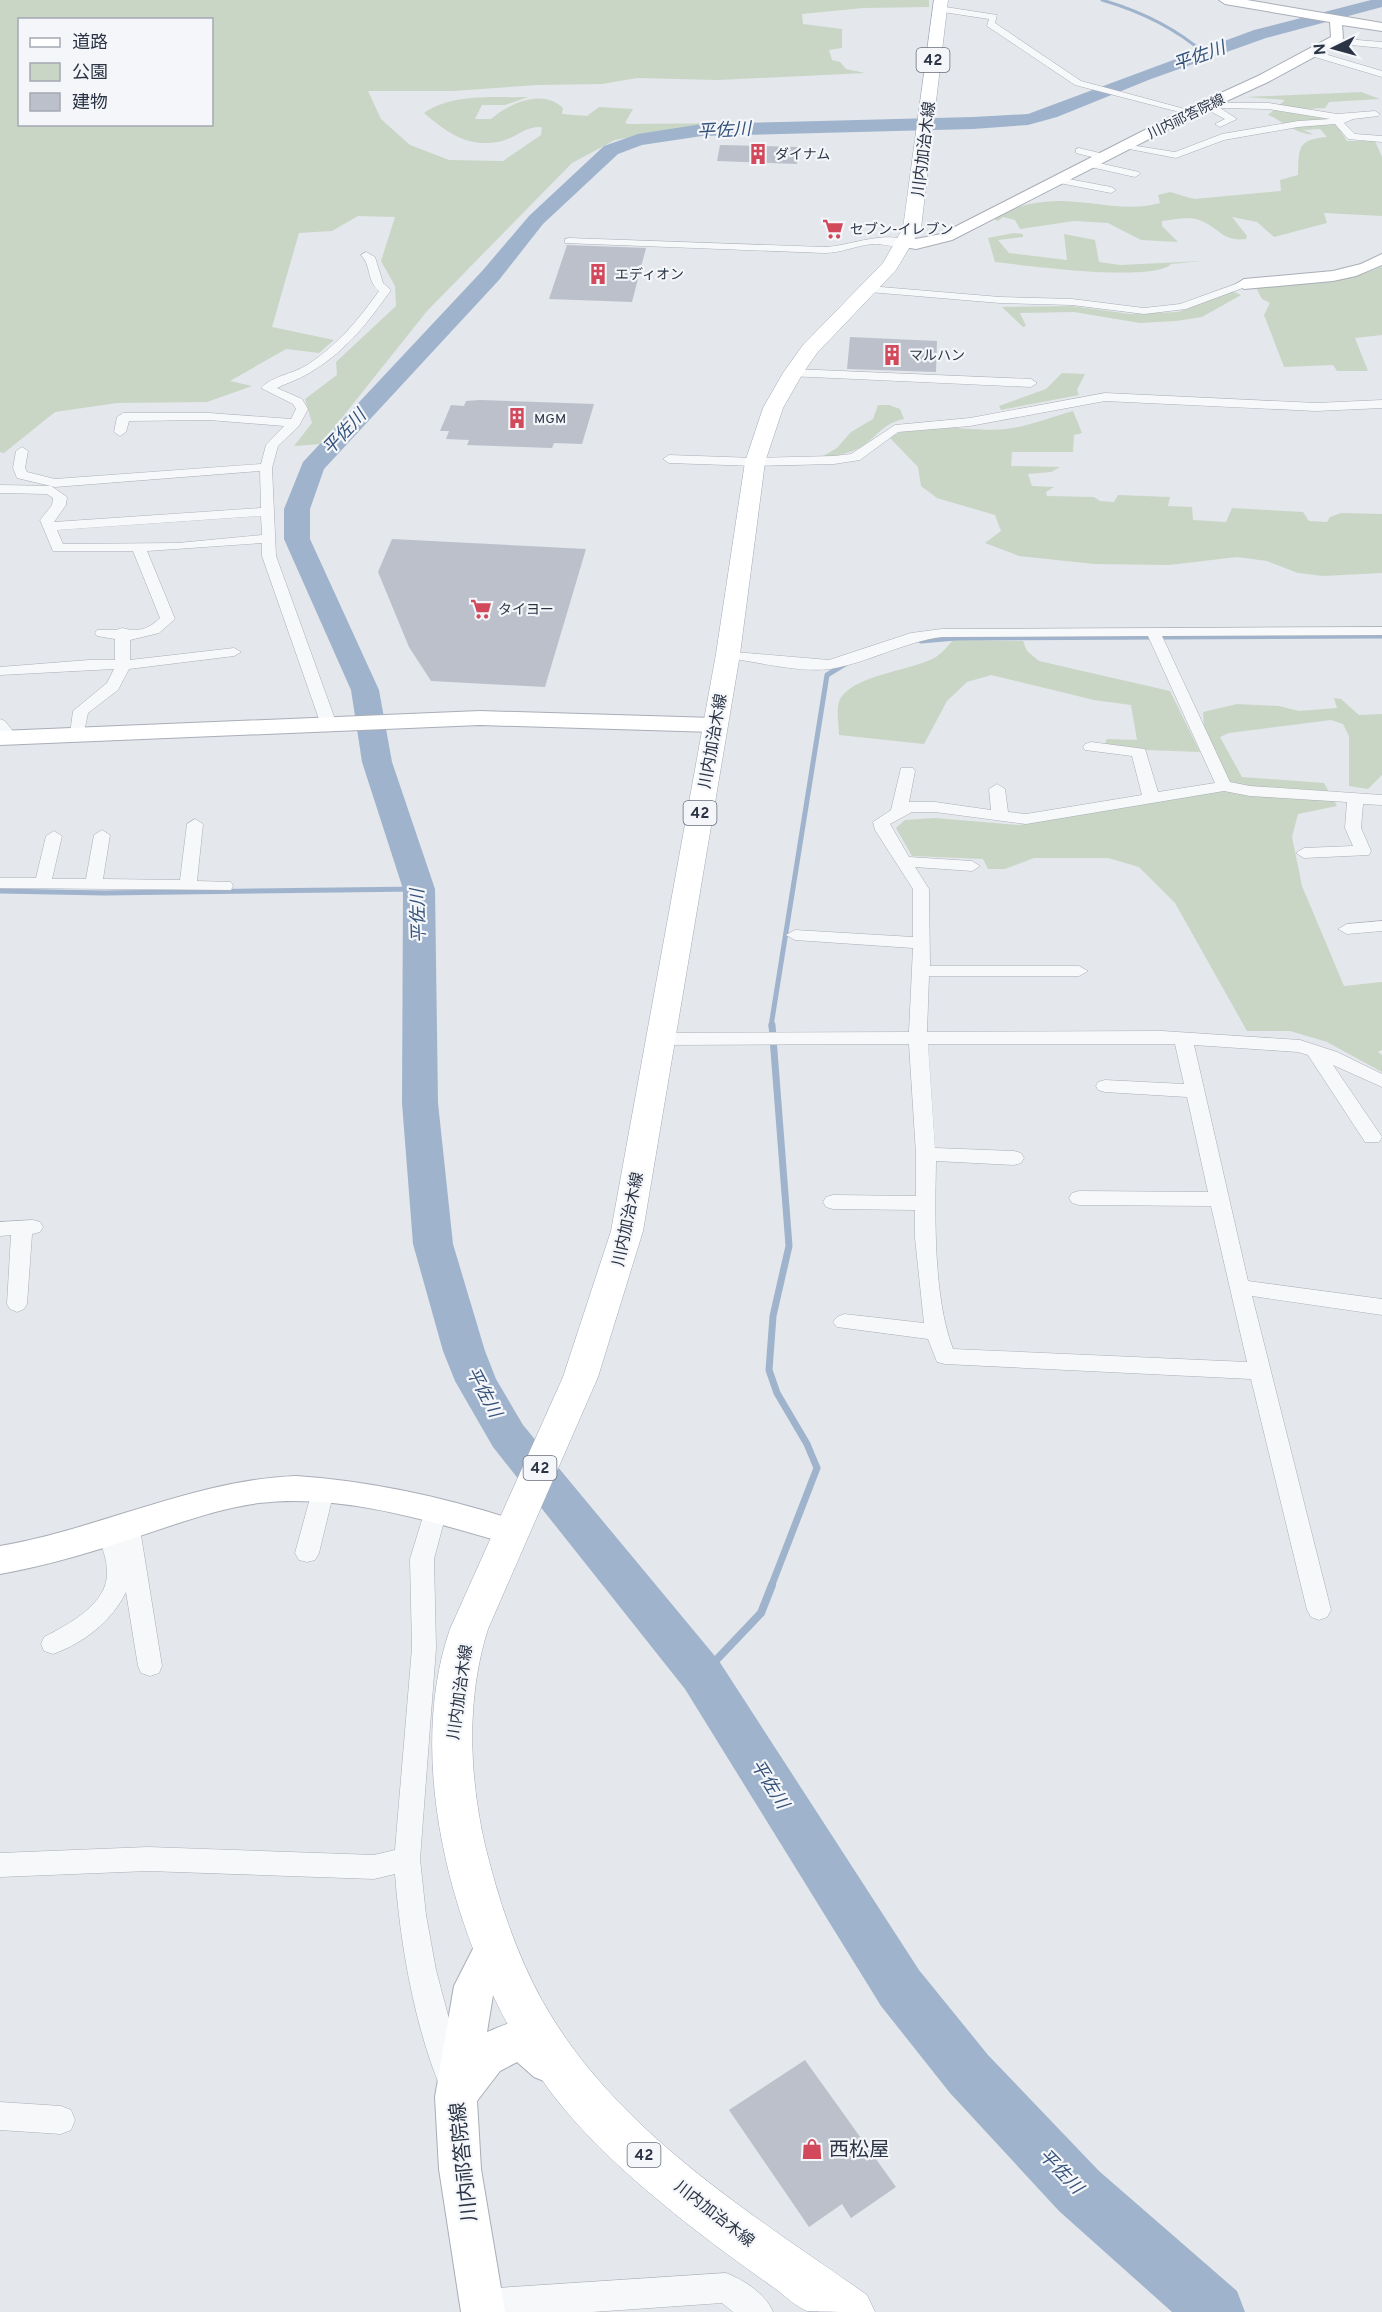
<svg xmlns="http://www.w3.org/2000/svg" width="1382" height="2312" font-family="Overpass,'Noto Sans JP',sans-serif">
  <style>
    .green { fill: #c9d6c5; fill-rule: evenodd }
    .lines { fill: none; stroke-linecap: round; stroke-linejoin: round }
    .stream-far3 { stroke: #9fb4cc; stroke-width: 3 }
    .stream-far2 { stroke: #9fb4cc; stroke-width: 5 }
    .stream-far1 { stroke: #9fb4cc; stroke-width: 7 }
    .stream { stroke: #9fb4cc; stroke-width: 8 }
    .river { fill: #9fb4cc; fill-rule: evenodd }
    .building { fill: #bbc0ca }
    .street-casing { stroke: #a9aeb7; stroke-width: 1 }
    .secondary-casing { stroke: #a9aeb7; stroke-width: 2 }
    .primary-casing { stroke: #a3abb8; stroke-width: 1 }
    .street { fill: #f7f8fa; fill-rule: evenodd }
    .secondary { fill: #fff; fill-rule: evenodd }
    .primary { fill: #fff; fill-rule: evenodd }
    .labels { text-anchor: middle; stroke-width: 4.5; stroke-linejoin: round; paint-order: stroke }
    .far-street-label { font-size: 14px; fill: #2b3445; stroke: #f4f6f9 }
    .far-poi-label { font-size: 14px; fill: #2b3445; stroke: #f4f6f9; text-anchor: start }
    .shield { fill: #f4f6f9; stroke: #676e7b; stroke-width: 1.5 }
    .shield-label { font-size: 15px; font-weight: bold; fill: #2b3445 }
    .street-label { font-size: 16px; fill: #2b3445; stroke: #f4f6f9 }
    .water-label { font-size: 18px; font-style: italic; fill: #34527a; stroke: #f4f6f9 }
    .near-poi-label { font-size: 20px; fill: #2b3445; stroke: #f4f6f9; text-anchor: start }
    .near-street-label { font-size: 20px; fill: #2b3445; stroke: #f4f6f9 }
  </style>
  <rect width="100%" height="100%" fill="#e4e7ec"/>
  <!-- green -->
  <g class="green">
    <path d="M0,0H929V7L863,8L802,14L803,24L842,29V48L829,50L832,60L840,62L846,69L865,73L718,80L637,78L602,84L536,85L453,91H368L381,119L410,145L449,160L503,161L541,135L542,127C525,126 517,137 502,141C470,149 447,133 424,113C453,93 494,98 528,97L505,105H482L475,119H491C509,103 543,88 563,108L562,114L587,116L599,107L633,109L625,123L628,124L969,121L680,128L615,140L572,163L427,311L321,444L294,446L312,423L305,399L337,375L336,362L396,306L395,286L381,261L395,217L358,216L332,231L299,233L272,327L334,340L319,353L286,349L230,381L252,386L207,402L117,403L55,412L4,453L0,452ZM20,20H212V124H20Z"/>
    <path d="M1361,92L1380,99L1329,102L1325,108L1304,109L1333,119L1347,141H1375L1382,157V216L1324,213L1327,223L1274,237L1257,222L1232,217L1247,236L1246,239C1222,242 1219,227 1199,220C1190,216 1172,220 1162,221V226L1178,242L1141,240L1108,223L1074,221L1020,229L1015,220L1003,217L998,221L990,217C1013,207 1038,200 1063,201C1096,202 1128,212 1160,203L1158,195L1170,192L1194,199L1281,191L1280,180L1298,175C1299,147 1297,140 1327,137L1320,129L1303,130L1313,134C1299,136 1281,120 1268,115L1285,100L1246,97Z"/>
    <path d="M1014,233L1023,234V237L998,240L1009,253L1067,260L1064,234L1095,240L1099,262L1120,265L1203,261L1171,264C1152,283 1025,265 995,262L988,238Z"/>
    <path d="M1382,266V335L1355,338L1368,371H1337L1333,365L1284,367L1264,315L1270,303L1262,299L1255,286C1295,282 1346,285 1382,266Z"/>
    <polygon points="1232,291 1241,295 1202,317 1176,321 1140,323 1074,312 1020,313 1026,326 1023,327 1002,307 1072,306 1130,314 1178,312"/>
    <polygon points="1062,373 1085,374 1077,390 1079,395 1001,410 999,406 1046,389"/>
    <path d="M878,405H889L900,409L904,419C883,423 877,437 861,447C848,454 834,456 820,458L837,448L851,432L873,419Z"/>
    <path d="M1073,411L1082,433L1074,435L1073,452H1012L1011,466L1060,467L1051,472L1028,474L1032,486L1054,487L1046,492L1047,496L1094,497L1100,501L1114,502L1118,495L1170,497L1168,506L1192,507L1193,520L1226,522L1232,508L1303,512L1309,521L1327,522L1330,517L1341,513L1382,514V573L1323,576L1298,573L1267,561L1237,557L1169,565L1094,564L1019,556L985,543L1001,531L995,515L937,498L921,486L918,467L890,438C918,417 970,433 1005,429C1027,427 1051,417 1073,411Z"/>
    <path d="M953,640L1023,641L1027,651L1039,661L1170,691L1200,752L1147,750L1105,744L1107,739L1137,740L1131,705L1094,700L991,675L967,682L947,701L924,744L839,735C839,725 836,712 839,702C849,675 912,671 936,657C942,653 948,646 953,640Z"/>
    <polygon points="1334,698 1341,699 1359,715 1382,714 1382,775 1368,789 1349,786 1349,736 1343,724 1331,720 1229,733 1220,737 1242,777 1324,783 1337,806 1298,814 1292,837 1302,886 1344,986 1382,982 1382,1050 1378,1052 1382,1055 1382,1072 1327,1042 1290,1031 1247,1031 1175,903 1139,867 1108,858 1034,858 1005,869 988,869 983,859 912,856 896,828 905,820 935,818 1019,825 1221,791 1204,726 1203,712 1237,704 1279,706 1299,711 1337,708"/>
  </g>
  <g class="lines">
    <!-- stream-far3 -->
    <path class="stream-far3" d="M1102,0C1140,11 1174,27 1204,53"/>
    <!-- stream-far2 -->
    <g class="stream-far2">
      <polyline points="921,641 956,638 1382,636"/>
      <polyline points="0,891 104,893 419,889"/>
      <polyline points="771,1026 827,675 845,664"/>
    </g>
    <!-- stream-far1 -->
    <polyline class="stream-far1" points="771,1587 817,1468 807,1444 777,1393 769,1370 773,1316 789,1246 772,1025"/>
    <!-- stream -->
    <polyline class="stream" points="702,1675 761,1613 772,1585"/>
    <!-- river -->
    <polygon class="river" points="1371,0 1382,0 1382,7 1266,38 1151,79 1057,117 1028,125 973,129 702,136 642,145 618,154 543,224 499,280 324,469 310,509 310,539 379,690 392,762 435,889 438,1103 453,1244 485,1351 496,1379 523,1425 719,1661 919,1970 988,2055 1099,2171 1237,2291 1245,2312 1172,2312 1059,2211 950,2093 881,2006 685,1689 493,1447 455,1381 443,1351 413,1244 402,1103 403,889 362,762 351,690 284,539 284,509 303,462 483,270 529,216 604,146 638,134 702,124 973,117 1028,114 1254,30"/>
  </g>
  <!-- building -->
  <g class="building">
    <polygon points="720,145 799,147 797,164 717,161"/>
    <polygon points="567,245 646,248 632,302 549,299"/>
    <polygon points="850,337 937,341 936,372 847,369"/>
    <polygon points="480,400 594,404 582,444 554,443 552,448 467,445 469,440 446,439 449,431 440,431 451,405 464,406 466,401"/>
    <polygon points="392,539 586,549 545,687 431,681 409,647 378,572"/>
    <polygon points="805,2060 896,2187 851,2218 842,2204 809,2227 729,2110"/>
  </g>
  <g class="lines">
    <defs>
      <g id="street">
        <polygon points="939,6 997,15 995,23 1081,81 1196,112 1191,115 1075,85 987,26 989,19 936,11"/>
        <polygon points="1333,38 1382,42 1382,48 1330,43 1330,39"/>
        <polygon points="1311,50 1382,71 1382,77 1308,55 1307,53"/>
        <polygon points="1202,103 1269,103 1337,114 1375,111 1380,114 1378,116 1353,119 1344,123 1355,134 1382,136 1382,142 1348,139 1335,124 1298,127 1224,140 1176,158 1119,147 1124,144 1175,152 1222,134 1298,121 1330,119 1269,109 1220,108 1237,119 1220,127 1215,124 1225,119 1202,107"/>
        <polygon points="1079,148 1108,155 1109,157 1104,160 1076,153 1076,149"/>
        <polygon points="1090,161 1139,172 1140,174 1135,177 1086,166 1086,162"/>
        <polygon points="1058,177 1111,187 1116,190 1111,193 1054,182 1054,178"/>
        <path d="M569,238L824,247C847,247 890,228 909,243C900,250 883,243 872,244C855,246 841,253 824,253L565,243V239Z"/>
        <path d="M366,252L375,257L383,283L391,290C369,321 347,350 314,370C303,378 289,382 277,388L302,399L308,409L299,426L278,446L272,468L276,556L336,722L328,727L320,722L262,556V543L147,551L175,619L159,633L130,640V660L234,648L241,652L234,656L129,669L118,690L88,713L83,737H73L70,734L73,711L107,683L114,669L0,675V667L89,660H115V639L97,636L95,633L97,630H116L122,628C137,632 148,630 160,618L133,551H53L40,520L52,505L53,498L47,494L0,493V485L51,486L67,497L66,505L54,522L261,508L260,471L55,487L17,478L13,468L16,451L22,447L28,451L25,468L27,472L55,479L261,464L266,445L284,426L209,420L129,421L126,432L120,436L114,432L117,417L123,413H209L291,419L296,409L293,404L261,388C272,376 293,374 307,365C337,346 359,319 379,291C367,282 371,264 361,255ZM261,516L262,535L178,543L63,544L57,530Z"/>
        <polygon points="1244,281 1248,282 1248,286 1186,309 1144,314 1072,305 1000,303 869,292 863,289 869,286 1000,297 1072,299 1144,308 1180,304"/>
        <polygon points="793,369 1031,379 1037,383 1031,387 789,376 789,370"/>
        <polygon points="1105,393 1316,403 1382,400 1382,408 1316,411 1105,401 970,426 898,432 860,460 834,464 755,466 669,463 663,459 669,455 755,458 834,456 851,454 895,425 970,418"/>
        <path d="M1382,627V635L1162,636L1230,782L1250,786L1382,795V805L1363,804L1361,828L1371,851L1369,855L1304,858L1296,853L1304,848L1353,846L1345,828L1347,802L1250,796L1224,791L1026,824L935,812H912L890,824L909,857L972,861L980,866L972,871L915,867L929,889L930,966H1079L1088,971L1079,976H929L927,1032L1162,1031L1300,1040L1337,1052L1382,1074V1087L1333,1065L1382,1137L1379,1142H1365L1308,1055L1298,1052L1194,1045L1248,1281L1382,1299V1315L1252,1296L1331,1610L1327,1617L1319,1620L1311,1617L1307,1610L1251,1379L945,1364L937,1362L928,1339L837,1327L833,1322L837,1317L844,1314L924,1323L915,1238V1210L833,1209L826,1207L823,1202L826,1197L833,1195L916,1196V1154L909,1044L662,1045L653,1039L662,1033L909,1032L913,948L795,940L786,935L795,930L913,937V889L875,830L873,822L891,810L901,768H913L915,771L909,802H935L991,810L989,789L997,784L1005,789L1008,812L1026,814L1142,795L1132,756L1085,750L1083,747L1085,744L1091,742L1145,749L1158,792L1215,783L1148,636L942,637C903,642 868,663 830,669C800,673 758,662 728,658L723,657L721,654L723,651L829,660L911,633L942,629ZM928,1044H1175L1184,1084L1105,1080L1098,1082L1096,1086L1098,1090L1105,1092L1187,1097L1208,1192L1079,1191L1072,1193L1069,1198L1072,1203L1079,1205L1211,1206L1247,1362L953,1349C933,1296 935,1217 936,1161L1014,1165L1021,1163L1024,1158L1021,1153L1014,1151L935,1148Z"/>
        <polygon points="0,719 5,721 18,738 15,741 5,741 0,735"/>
        <polygon points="195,819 203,824 197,881 231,882 233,886 231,890 0,888 0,878 36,878 46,836 54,831 62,836 52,879 86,879 94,835 102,830 110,835 103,879 180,880 187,824"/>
        <polygon points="1382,921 1382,931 1347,934 1338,929 1347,924"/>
        <polygon points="33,1220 40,1222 43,1227 40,1232 32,1234 27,1304 24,1309 17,1312 10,1309 7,1304 11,1235 0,1236 0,1222"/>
        <polygon points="323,1482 331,1485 334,1491 319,1553 315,1560 307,1562 299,1560 295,1553 312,1491 315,1485"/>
        <path d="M436,1501L444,1504L447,1510L434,1559L436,1648L420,1859L426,1915L436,1970L465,2079L461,2089L451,2093L441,2089C414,2025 400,1942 395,1874L374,1879L148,1871L0,1877V1853L148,1847L374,1855L395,1850L412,1648L410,1559L425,1510L428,1504Z"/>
        <path d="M128,1520L136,1523L140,1529L162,1666L159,1673L150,1676L141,1673L138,1666L126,1592C112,1621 84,1643 53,1654L44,1651L41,1644L44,1637C69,1624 108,1604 107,1572C107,1559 102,1547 98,1535L102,1529L110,1526L117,1528L120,1523Z"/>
        <polygon points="0,2102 61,2106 71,2110 75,2120 71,2130 61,2134 0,2130"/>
        <path d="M726,2273C744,2280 766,2294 773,2312H733L722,2303L592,2312H470L467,2304L471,2293L482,2289Z"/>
      </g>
      <g id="secondary">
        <polygon points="1219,0 1247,0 1382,23 1382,31 1342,25 1343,38 1338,44 1268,82 1196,115 952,240 916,249 898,246 896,243 898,240 916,239 941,234 1186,109 1258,76 1331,37 1330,22 1225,4"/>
        <polygon points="1382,254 1382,265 1356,276 1333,281 1244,289 1236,284 1244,279 1333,271 1361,264"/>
        <polygon points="480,711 714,718 722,720 725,725 722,730 714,732 480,725 0,745 0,731"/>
        <path d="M296,1476C372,1481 448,1498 521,1522L526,1531L521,1540L509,1544C430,1521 342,1493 259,1503C214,1509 171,1526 128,1540C86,1554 44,1566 0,1574V1546C100,1529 193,1480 296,1476Z"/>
        <path d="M495,1928L509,1933L515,1946L494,1989L487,2032C497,2028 513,2020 524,2021C544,2024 563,2047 570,2063L564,2077L549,2083L534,2077L517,2062L500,2071L477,2101L481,2169L505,2312H461L439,2169L435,2097L454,1986L481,1933Z"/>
      </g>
      <path id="primary" d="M934,0H948L921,228L896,270L817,353L803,373L783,408L765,462L740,654L643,1231L598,1377L488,1629C466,1698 469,1775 485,1845C498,1898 516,1954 543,2002C615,2130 750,2213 867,2295L875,2312C861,2312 817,2312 807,2311C797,2307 786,2297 777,2290C749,2270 721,2250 694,2229C642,2188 590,2144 550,2091C462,1973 400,1773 450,1629L563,1377L611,1231L716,654L745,462L763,408L783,373L803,345L883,263L903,228Z"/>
    </defs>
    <!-- street casing -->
    <use href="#street" class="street-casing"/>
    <!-- secondary casing -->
    <use href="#secondary" class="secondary-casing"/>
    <!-- primary casing -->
    <use href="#primary" class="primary-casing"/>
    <!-- street -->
    <use href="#street" class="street"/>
    <!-- secondary -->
    <use href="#secondary" class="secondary"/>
    <!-- primary -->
    <use href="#primary" class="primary"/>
  </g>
  <!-- icons -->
  <defs>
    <symbol id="building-bare" viewBox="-9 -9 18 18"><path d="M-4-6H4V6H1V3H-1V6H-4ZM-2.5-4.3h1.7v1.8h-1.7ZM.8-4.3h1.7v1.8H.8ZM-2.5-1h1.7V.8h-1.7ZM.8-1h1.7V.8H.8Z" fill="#d1495b" stroke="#f4f6f9" stroke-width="2.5" paint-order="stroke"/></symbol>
    <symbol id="supermarket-bare" viewBox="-9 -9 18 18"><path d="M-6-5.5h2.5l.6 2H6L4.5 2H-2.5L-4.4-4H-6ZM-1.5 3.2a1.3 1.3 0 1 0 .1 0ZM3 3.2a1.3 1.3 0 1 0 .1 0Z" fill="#d1495b" stroke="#f4f6f9" stroke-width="2.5" paint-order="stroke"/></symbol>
    <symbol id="shop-bare" viewBox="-9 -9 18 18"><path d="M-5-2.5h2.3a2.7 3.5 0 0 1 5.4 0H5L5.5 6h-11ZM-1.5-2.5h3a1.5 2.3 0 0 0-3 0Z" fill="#d1495b" stroke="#f4f6f9" stroke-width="2.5" paint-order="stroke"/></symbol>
  </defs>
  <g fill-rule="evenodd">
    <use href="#building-bare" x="743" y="139" width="30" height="30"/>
    <use href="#supermarket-bare" x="818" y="214" width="30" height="30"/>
    <use href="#building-bare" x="583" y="259" width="30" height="30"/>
    <use href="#building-bare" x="877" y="340" width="30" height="30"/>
    <use href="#building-bare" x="502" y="403" width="30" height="30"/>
    <use href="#supermarket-bare" x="466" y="594" width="30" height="30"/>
    <use href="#shop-bare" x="797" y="2134" width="30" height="30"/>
  </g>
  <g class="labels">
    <!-- far-street labels -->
    <g class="far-street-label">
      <text transform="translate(1186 116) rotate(-26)" y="5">川内祁答院線</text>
    </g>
    <!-- far-poi labels -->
    <g class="far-poi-label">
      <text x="775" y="159">ダイナム</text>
      <text x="850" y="234">セブン-イレブン</text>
      <text x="615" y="279">エディオン</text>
      <text x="909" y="360">マルハン</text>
      <text x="534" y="423">MGM</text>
      <text x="498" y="614">タイヨー</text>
    </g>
    <!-- shield labels -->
    <g class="shield">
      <rect x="916.5" y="48" width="33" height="24" rx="4.5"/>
      <rect x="683.5" y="801" width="33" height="24" rx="4.5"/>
      <rect x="523.5" y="1456" width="33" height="24" rx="4.5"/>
      <rect x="627.5" y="2143" width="33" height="24" rx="4.5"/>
    </g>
    <g class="shield-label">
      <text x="933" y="65">42</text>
      <text x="700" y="818">42</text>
      <text x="540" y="1473">42</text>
      <text x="644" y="2160">42</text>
    </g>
    <!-- street labels -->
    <g class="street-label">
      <text transform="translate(923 149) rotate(-83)" y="6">川内加治木線</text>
      <text transform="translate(712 741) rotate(-80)" y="6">川内加治木線</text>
      <text transform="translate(627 1219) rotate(-78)" y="6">川内加治木線</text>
      <text transform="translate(459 1692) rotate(-82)" y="6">川内加治木線</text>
      <text transform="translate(715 2213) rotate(38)" y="6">川内加治木線</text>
    </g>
    <!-- water labels -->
    <g class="water-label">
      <text transform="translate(1199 56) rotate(-20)" y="6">平佐川</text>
      <text transform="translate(724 130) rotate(-3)" y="6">平佐川</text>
      <text transform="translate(344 432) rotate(-47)" y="6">平佐川</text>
      <text transform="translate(418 916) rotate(-92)" y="6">平佐川</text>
      <text transform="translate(484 1392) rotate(62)" y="6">平佐川</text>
      <text transform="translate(770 1784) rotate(58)" y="6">平佐川</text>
      <text transform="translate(1061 2171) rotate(46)" y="6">平佐川</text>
    </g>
    <!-- near-poi labels -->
    <g class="near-poi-label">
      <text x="829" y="2156">西松屋</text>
    </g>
    <!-- near-street labels -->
    <g class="near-street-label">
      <text transform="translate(463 2162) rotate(-96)" y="7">川内祁答院線</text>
    </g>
  </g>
  <!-- legend -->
  <rect x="18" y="18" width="195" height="108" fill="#f4f6f9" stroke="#a4a8b1" stroke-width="1.5"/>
  <rect x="30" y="38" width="30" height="9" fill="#ffffff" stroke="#a4a8b1" stroke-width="1.5"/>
  <text x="72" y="48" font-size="18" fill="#2b3445">道路</text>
  <rect x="30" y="63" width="30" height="18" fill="#c9d6c5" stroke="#a4a8b1" stroke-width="1.5"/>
  <text x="72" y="78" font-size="18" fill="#2b3445">公園</text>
  <rect x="30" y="93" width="30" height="18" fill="#bbc0ca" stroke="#a4a8b1" stroke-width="1.5"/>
  <text x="72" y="108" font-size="18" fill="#2b3445">建物</text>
  <!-- north arrow -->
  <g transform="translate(1334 48) rotate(265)" stroke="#f4f6f9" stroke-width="4.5" paint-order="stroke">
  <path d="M0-4.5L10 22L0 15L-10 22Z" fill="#2b3445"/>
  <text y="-9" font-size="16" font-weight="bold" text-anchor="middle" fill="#2b3445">N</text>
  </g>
</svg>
